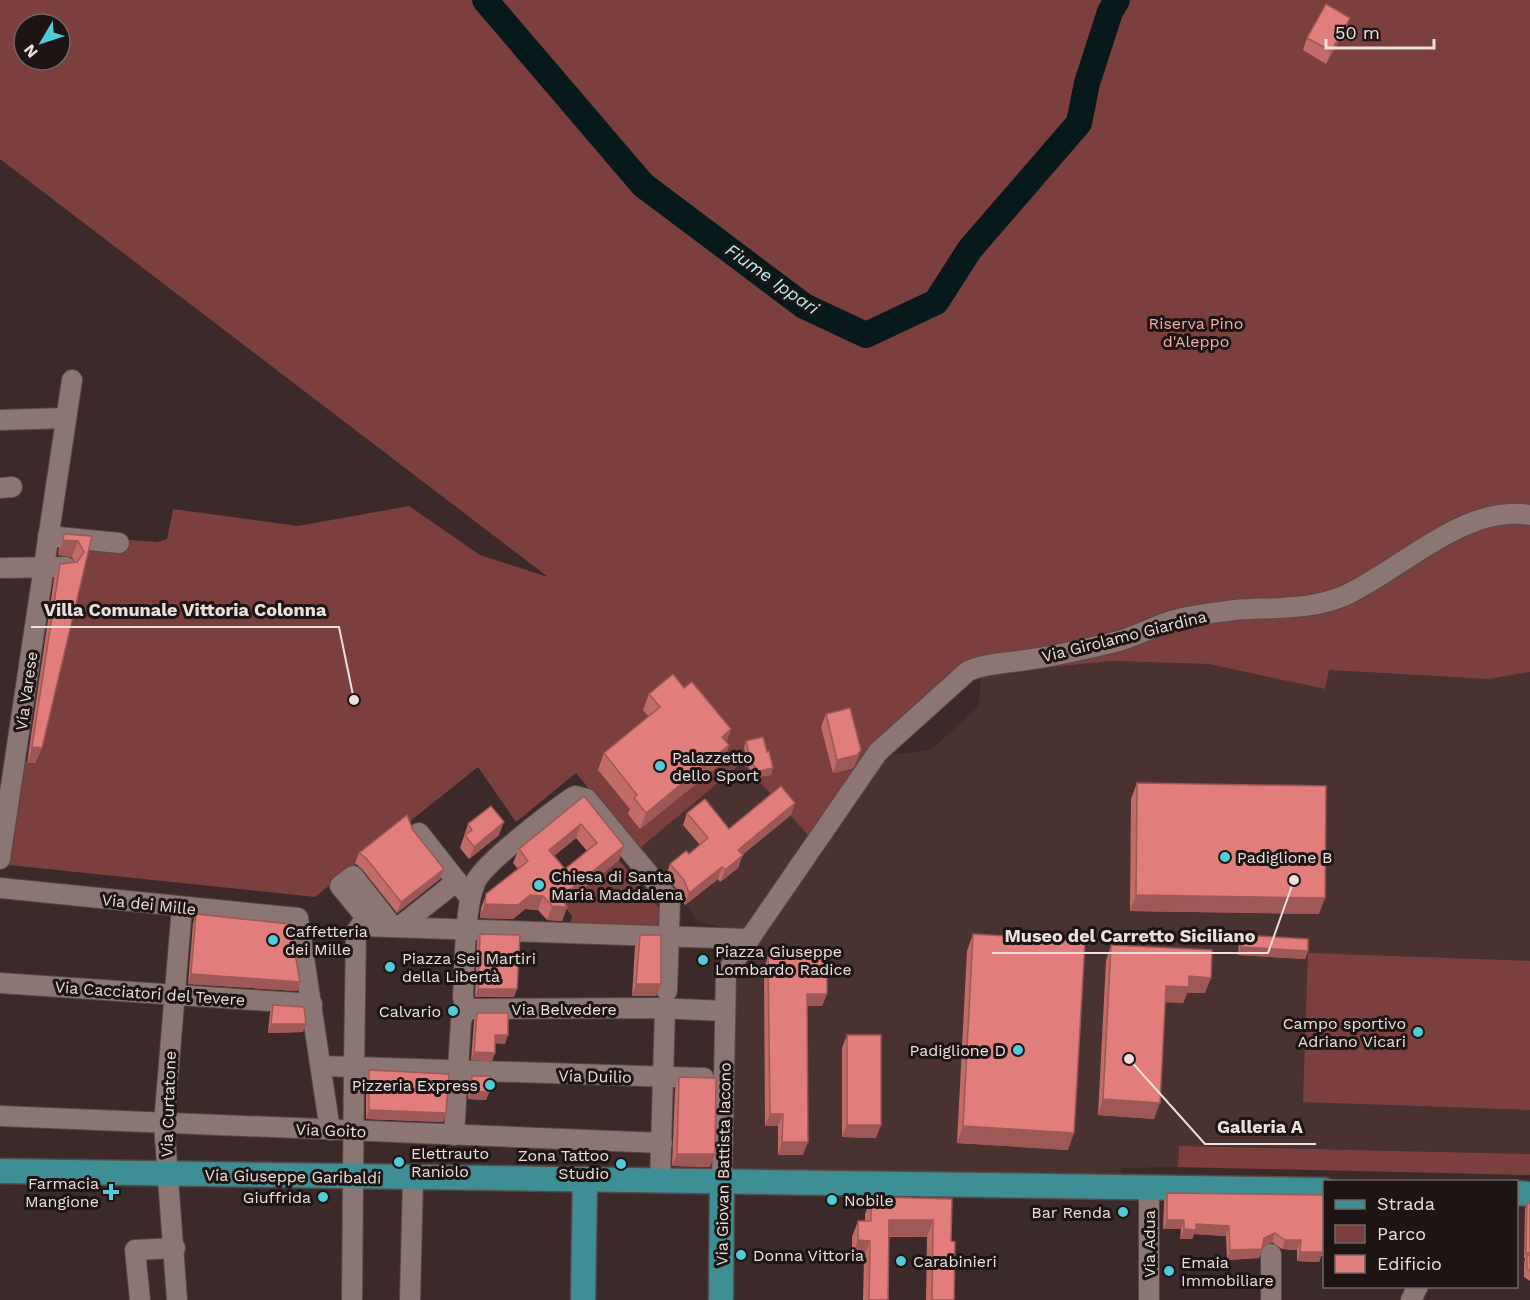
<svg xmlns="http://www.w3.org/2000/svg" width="1530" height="1300" font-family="'Work Sans',sans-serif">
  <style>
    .built { fill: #4a3231 }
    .green { fill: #7b3f3e; fill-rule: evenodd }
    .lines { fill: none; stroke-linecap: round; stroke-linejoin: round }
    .river { stroke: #07191b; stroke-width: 26 }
    .minor-casing { stroke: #574847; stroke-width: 22 }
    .major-casing { stroke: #574847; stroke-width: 27 }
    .minor { stroke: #8b7674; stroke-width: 20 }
    .major { stroke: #3e8e96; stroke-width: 24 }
    .wall { fill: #c26c69; fill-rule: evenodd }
    .shaded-wall { fill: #9e5855 }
    .building { fill: #e17d7a; stroke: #9e5855; stroke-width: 1.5; fill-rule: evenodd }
    .poi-dot { fill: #52cbd9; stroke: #1d1514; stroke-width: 2 }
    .labels { text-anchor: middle; stroke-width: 6; stroke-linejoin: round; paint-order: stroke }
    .park-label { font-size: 16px; fill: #f8aba7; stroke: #1d1514 }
    .street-label { font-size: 16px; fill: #ece0df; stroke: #1d1514 }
    .poi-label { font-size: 16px; fill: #ece0df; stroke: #1d1514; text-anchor: start }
    .water-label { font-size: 18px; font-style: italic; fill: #b2eef6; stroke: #1d1514 }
    .leader { fill: none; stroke: #ece0df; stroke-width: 2 }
    .callout-dot { fill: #ece0df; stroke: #1d1514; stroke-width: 2 }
    .callout-label { font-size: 18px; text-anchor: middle; font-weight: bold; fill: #ece0df; stroke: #1d1514; stroke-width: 6; stroke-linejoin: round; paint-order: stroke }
  </style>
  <rect width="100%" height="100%" fill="#3b2a29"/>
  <!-- built -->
  <g class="built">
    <polygon points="1112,661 1208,664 1325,689 1328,670 1489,679 1530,672 1530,1154 1179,1146 1178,1167 1121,1168 1121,1179 734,1175 736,977 887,755 931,750 979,706 981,674"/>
    <polygon points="742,763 809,836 743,932 699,922 639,849"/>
  </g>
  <!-- green -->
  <g class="green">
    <path d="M0,0H1530V672L1489,679L1329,670L1325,689L1208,664L1112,661L981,674L966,660L883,737L809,836L742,763L639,849L576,773L516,822L478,767L315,897L9,865L23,762L37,763L88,543L127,550L128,540L157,542L167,539L173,509L298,526L409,506L480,555L548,577L0,159ZM24,24H60V60H24Z"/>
    <polygon points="619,860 660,909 659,929 570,926 572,916 563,905"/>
    <polygon points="1308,953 1530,961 1530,1110 1303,1102"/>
    <polygon points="1179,1146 1530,1154 1530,1175 1178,1167"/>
  </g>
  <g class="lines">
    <!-- river -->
    <polyline class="river" points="485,0 643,185 804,306 866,335 936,302 970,249 1079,123 1087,83 1110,12 1117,0"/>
    <defs>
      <g id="minor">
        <polyline points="0,420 66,418"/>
        <polyline points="0,488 12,487"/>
        <polyline points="48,536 119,543"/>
        <polyline points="0,568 66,567"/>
        <polyline points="419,833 470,898"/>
        <polyline points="0,859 72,380"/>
        <polyline points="0,888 298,918 330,1130"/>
        <polyline points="373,926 340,886 353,876 393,927"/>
        <polyline points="399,927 457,881"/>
        <polyline points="0,983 312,1004"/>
        <polyline points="466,1009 657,1008 725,1011"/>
        <polyline points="321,1066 354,1067 356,932 360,926 748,939"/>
        <polyline points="0,1116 662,1143"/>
        <path d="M454,1135L461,1021L466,1009L463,997C465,965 464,910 475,883C482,864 555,809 575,796L587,799L670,900L667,991"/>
        <polyline points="660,1182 665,1009"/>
        <path d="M722,1183L726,973L878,752L968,671C987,663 1007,663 1026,660C1056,656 1086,649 1115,642C1135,637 1152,627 1171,621C1190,615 1214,613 1234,610C1272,607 1310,611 1346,595C1402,569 1464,504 1530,515"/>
        <polyline points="1149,1188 1149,1300"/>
        <polyline points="1271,1254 1271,1300"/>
        <polyline points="140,1300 135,1250 175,1248"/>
        <polyline points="177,1300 164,1124 182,907"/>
        <polyline points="352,1300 354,1067 704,1078"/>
        <polyline points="410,1300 413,1179"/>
        <polyline points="1411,1300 1418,1286"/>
      </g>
      <g id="major">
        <polyline points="0,1171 1324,1190"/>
        <polyline points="1516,1193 1530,1194"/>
        <polyline points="583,1300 585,1179"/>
        <polyline points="721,1300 722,1183"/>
      </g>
    </defs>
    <!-- minor casing -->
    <use href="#minor" class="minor-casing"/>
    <!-- major casing -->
    <use href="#major" class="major-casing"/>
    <!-- minor -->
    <use href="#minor" class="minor"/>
    <!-- major -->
    <use href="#major" class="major"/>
  </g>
  <!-- wall -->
  <g class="wall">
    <polygon points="1345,30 1326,64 1303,50 1307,38"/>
    <polygon points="64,534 92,536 36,763 27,763 54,579 60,564 75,562 72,557 58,555 59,549"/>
    <polygon points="649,694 726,742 729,745 723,762 640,829 628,814 630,809 598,770 604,753 649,717 643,710"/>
    <polygon points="826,714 861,750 856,762 853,768 833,773 821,727"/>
    <polygon points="746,741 767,752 773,768 771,775 756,777 749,768 744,748"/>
    <polygon points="1137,783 1319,914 1130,911 1131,799"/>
    <path d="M584,796L624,846L619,860L565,904L567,907L562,921L547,920L538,910L525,909L513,919L480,918L481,908L486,894L518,869L513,863L519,849ZM576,838L587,851L565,869L554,856Z"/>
    <polygon points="687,813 729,829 791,815 742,855 738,868 720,882 718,879 685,905 679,892 666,876 670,864 689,854 700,845 683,825"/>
    <polygon points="468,824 499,835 469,859 460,848"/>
    <polygon points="413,830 444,869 440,879 397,913 362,869 355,863 359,853"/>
    <polygon points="196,914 300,982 297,991 188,984 193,923"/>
    <polygon points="480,934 514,997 475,997 477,942"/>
    <polygon points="973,934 1068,1150 957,1143 967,951"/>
    <polygon points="640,935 661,984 656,996 632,996 635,947"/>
    <polygon points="1242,935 1308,951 1305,959 1238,955 1239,943"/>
    <polygon points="1111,945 1205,993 1187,993 1183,1003 1165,1002 1154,1119 1098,1115 1106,961"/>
    <polygon points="768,956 827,994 822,1006 807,1006 803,1155 778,1155 778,1126 765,1126 764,969"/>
    <polygon points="273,1005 303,1032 268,1033 270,1013"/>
    <polygon points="477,1013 505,1044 495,1043 495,1053 492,1061 471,1060 474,1021"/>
    <polygon points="847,1035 876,1138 842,1137 842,1048"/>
    <polygon points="369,1070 446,1113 443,1122 366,1119 366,1080"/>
    <polygon points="472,1076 489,1092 486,1100 468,1099 469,1084"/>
    <polygon points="679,1077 710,1167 672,1166 675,1090"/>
    <polygon points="1167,1193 1324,1195 1321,1256 1319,1262 1297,1261 1297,1250 1282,1249 1272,1242 1263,1247 1259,1258 1227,1260 1226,1236 1194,1234 1192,1239 1180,1239 1181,1229 1163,1229 1164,1202"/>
    <polygon points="871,1197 952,1199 951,1241 954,1300 926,1300 927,1237 889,1237 888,1300 863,1300 864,1257 852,1257 852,1237 858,1221 865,1221 865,1214"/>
    <polygon points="1527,1203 1530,1203 1530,1281 1524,1277 1524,1263 1525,1258 1524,1258 1525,1209"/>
  </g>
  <!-- shaded-wall -->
  <g class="shaded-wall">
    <polygon points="1350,18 1345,30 1326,64 1331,51"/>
    <polygon points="63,540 78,541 72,557 58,555"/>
    <polygon points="731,729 725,746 722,737"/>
    <polygon points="729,745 723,762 640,829 646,813"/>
    <polygon points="32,747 42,748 36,763 27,763"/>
    <polygon points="861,750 856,762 853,768 833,773 837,760"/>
    <polygon points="773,768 771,775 756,777 758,771"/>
    <polygon points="795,803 791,815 733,862 738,850"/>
    <polygon points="504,822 499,835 469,859 474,847"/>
    <polygon points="581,824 576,838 544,864 549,850"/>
    <polygon points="624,846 619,860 562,907 567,907 562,921 547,920 552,906 561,897"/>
    <polygon points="743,855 738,868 720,882 725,870"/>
    <polygon points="722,867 718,879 685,905 689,893"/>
    <polygon points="444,869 440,879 397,913 401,902"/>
    <polygon points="530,895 543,896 538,910 525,909 513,919 480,918 485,904"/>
    <polygon points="1136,895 1325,898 1319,914 1130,911"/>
    <polygon points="1241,947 1308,951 1305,959 1238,955"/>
    <polygon points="191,974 300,982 297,991 188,984"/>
    <polygon points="1189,976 1211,978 1205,993 1187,993 1183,1003 1160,1002 1166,986"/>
    <polygon points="636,984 661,984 656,996 632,996"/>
    <polygon points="478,989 517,989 514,997 475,997"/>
    <polygon points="807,994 827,994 822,1006 802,1006"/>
    <polygon points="271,1024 306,1024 303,1032 268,1033"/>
    <polygon points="495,1035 508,1035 505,1044 492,1043"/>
    <polygon points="474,1052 495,1053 492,1061 471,1060"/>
    <polygon points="471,1091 489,1092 486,1100 468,1099"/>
    <polygon points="1103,1099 1160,1103 1154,1119 1098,1115"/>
    <polygon points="369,1110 446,1113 443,1122 366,1119"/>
    <polygon points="770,1114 783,1114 778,1126 765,1126"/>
    <polygon points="847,1125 881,1125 876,1138 842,1137"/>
    <polygon points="963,1126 1074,1133 1068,1150 957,1143"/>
    <polygon points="782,1142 808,1142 803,1155 778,1155"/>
    <polygon points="677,1154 715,1154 710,1167 672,1166"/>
    <polygon points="889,1220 933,1220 927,1237 883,1236"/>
    <polygon points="1167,1220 1184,1220 1181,1229 1163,1229"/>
    <polygon points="1196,1224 1229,1226 1226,1236 1194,1234 1192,1239 1180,1239 1184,1229"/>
    <polygon points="1275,1233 1272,1242 1261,1248 1264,1238"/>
    <polygon points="858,1240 870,1241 864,1257 852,1257"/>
    <polygon points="1285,1240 1301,1240 1297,1250 1282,1249"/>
    <polygon points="1323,1247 1324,1247 1324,1256 1321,1256 1319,1262 1297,1261 1300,1252"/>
    <polygon points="1262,1249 1259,1258 1227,1260 1230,1250"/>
  </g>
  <!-- building -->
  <g class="building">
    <polygon points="1326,4 1350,18 1331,51 1307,38"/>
    <polygon points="64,534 92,536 42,748 32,747 60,564 77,562 84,552 78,541 63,540"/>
    <polygon points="673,674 684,688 692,682 731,729 722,737 729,745 646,813 634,798 637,795 604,753 660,707 649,694"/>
    <polygon points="850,708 861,750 857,755 837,760 826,714"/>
    <polygon points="763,737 767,752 769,751 773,768 758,771 751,762 746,741"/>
    <polygon points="1137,783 1326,786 1325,898 1136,895"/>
    <polygon points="781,786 795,803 738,850 743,855 725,870 722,867 689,893 684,880 670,864 686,851 689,854 708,838 687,813 705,799 729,829"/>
    <path d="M584,796L624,846L561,897L567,907L552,906L543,896L530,895L518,905L485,904L486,894L528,861L519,849ZM581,824L597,843L565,869L549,850Z"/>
    <polygon points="491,806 504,822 474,847 465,835 472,830 468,824"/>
    <polygon points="407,815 413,830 444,869 401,902 366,858 359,853"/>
    <polygon points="196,914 290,924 300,982 191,974"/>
    <polygon points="480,934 520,935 517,989 478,989"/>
    <polygon points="973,934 1085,941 1074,1133 963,1126"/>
    <polygon points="640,935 661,935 661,984 636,984"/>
    <polygon points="1242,935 1308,939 1308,951 1241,947"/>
    <polygon points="1111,945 1212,950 1211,978 1189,976 1189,987 1166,986 1160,1103 1103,1099"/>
    <polygon points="768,956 827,957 827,994 807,994 808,1142 782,1142 783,1114 770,1114"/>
    <polygon points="273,1005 304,1007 306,1024 271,1024"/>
    <polygon points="477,1013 508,1013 508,1035 495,1035 495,1053 474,1052"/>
    <rect x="847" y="1035" width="34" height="90"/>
    <polygon points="369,1070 449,1074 446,1113 369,1110"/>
    <polygon points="472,1076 490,1076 489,1092 471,1091"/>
    <polygon points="679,1077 716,1078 715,1154 677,1154"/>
    <polygon points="1167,1193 1324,1195 1324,1247 1323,1247 1323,1252 1300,1252 1301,1240 1285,1240 1275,1233 1264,1238 1262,1249 1230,1250 1229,1226 1196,1224 1196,1230 1184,1229 1184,1220 1167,1220"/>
    <polygon points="871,1197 952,1199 951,1241 955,1242 954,1300 932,1300 933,1220 889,1220 888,1300 869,1300 870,1241 858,1240 858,1221 871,1221"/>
    <polygon points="1527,1203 1530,1203 1530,1253 1526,1253"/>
    <polygon points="1527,1254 1530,1256 1530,1271 1527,1269"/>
  </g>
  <!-- markers -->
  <g class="poi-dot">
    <circle cx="660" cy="766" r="6"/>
    <circle cx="1225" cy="857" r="6"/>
    <circle cx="539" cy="885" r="6"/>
    <circle cx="273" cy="940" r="6"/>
    <circle cx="703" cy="960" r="6"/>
    <circle cx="390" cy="967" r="6"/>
    <circle cx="453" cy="1011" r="6"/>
    <circle cx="1418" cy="1032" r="6"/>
    <circle cx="1018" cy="1050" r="6"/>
    <circle cx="490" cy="1085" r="6"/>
    <circle cx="399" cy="1162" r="6"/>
    <circle cx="621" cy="1164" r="6"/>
    <path d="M108 1183h6v6h6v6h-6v6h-6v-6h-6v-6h6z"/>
    <circle cx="323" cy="1197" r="6"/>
    <circle cx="832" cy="1200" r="6"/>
    <circle cx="1123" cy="1212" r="6"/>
    <circle cx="741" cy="1255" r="6"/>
    <circle cx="901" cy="1261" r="6"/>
    <circle cx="1169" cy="1271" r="6"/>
  </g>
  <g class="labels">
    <!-- park labels -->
    <g class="park-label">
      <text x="1196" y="329">Riserva Pino<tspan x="1196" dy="18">d'Aleppo</tspan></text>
    </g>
    <!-- street labels -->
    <g class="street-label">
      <text transform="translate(1124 636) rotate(-14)" y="6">Via Girolamo Giardina</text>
      <text transform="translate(26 691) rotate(-82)" y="6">Via Varese</text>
      <text transform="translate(149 904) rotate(6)" y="6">Via dei Mille</text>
      <text transform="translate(150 993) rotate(4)" y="6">Via Cacciatori del Tevere</text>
      <text x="564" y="1015">Via Belvedere</text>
      <text transform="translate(595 1076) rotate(1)" y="6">Via Duilio</text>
      <text transform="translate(168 1104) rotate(-88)" y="6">Via Curtatone</text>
      <text transform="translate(331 1130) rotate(2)" y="6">Via Goito</text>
      <text transform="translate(723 1164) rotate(-89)" y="6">Via Giovan Battista Iacono</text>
      <text transform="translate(293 1176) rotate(1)" y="6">Via Giuseppe Garibaldi</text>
      <text transform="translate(1149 1244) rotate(-90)" y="6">Via Adua</text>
    </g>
    <!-- poi labels -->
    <g class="poi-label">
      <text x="672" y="763">Palazzetto<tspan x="672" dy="18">dello Sport</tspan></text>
      <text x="1237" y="863">Padiglione B</text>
      <text x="551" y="882">Chiesa di Santa<tspan x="551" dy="18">Maria Maddalena</tspan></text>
      <text x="285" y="937">Caffetteria<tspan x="285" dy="18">dei Mille</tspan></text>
      <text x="715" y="957">Piazza Giuseppe<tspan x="715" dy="18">Lombardo Radice</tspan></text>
      <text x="402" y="964">Piazza Sei Martiri<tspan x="402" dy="18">della Libertà</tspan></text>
      <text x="441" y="1017" text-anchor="end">Calvario</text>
      <text x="1406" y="1029" text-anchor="end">Campo sportivo<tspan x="1406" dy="18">Adriano Vicari</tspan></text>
      <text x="1006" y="1056" text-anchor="end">Padiglione D</text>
      <text x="478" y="1091" text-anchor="end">Pizzeria Express</text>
      <text x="411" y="1159">Elettrauto<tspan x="411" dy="18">Raniolo</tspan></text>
      <text x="609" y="1161" text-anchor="end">Zona Tattoo<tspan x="609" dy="18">Studio</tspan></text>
      <text x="99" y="1189" text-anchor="end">Farmacia<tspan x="99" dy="18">Mangione</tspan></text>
      <text x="311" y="1203" text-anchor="end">Giuffrida</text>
      <text x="844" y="1206">Nobile</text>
      <text x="1111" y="1218" text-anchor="end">Bar Renda</text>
      <text x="753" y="1261">Donna Vittoria</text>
      <text x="913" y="1267">Carabinieri</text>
      <text x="1181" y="1268">Emaia<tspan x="1181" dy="18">Immobiliare</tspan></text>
    </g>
    <!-- water labels -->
    <g class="water-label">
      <text transform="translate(772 279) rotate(35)" y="6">Fiume Ippari</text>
    </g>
  </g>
  <!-- callouts -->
  <path class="leader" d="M354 700L339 627H31M1294 880L1268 953H992M1129 1059L1205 1144H1316"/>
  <g class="callout-dot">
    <circle cx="354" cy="700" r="6"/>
    <circle cx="1294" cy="880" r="6"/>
    <circle cx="1129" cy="1059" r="6"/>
  </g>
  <g class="callout-label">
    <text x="185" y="616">Villa Comunale Vittoria Colonna</text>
    <text x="1130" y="942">Museo del Carretto Siciliano</text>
    <text x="1260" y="1133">Galleria A</text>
  </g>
  <!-- legend -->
  <rect x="1323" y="1180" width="195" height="108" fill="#1d1514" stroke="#706665" stroke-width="1.5"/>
  <rect x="1335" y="1200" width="30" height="9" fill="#3e8e96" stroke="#706665" stroke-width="1.5"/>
  <text x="1377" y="1210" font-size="18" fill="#ece0df">Strada</text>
  <rect x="1335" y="1225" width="30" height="18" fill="#7b3f3e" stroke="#706665" stroke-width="1.5"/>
  <text x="1377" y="1240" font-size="18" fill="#ece0df">Parco</text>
  <rect x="1335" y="1255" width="30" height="18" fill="#e17d7a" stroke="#706665" stroke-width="1.5"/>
  <text x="1377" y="1270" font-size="18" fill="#ece0df">Edificio</text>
  <!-- north arrow -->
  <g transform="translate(42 42) rotate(231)"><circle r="28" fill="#1d1514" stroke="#706665" stroke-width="1.5"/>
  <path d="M0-4.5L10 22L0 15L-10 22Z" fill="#52cbd9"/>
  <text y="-9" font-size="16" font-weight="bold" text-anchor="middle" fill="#ece0df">N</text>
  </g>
  <!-- scale -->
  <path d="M1326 39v9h108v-9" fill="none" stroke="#ece0df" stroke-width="3"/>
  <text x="1335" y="39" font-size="18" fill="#ece0df" stroke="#1d1514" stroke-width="4.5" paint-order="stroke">50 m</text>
</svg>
